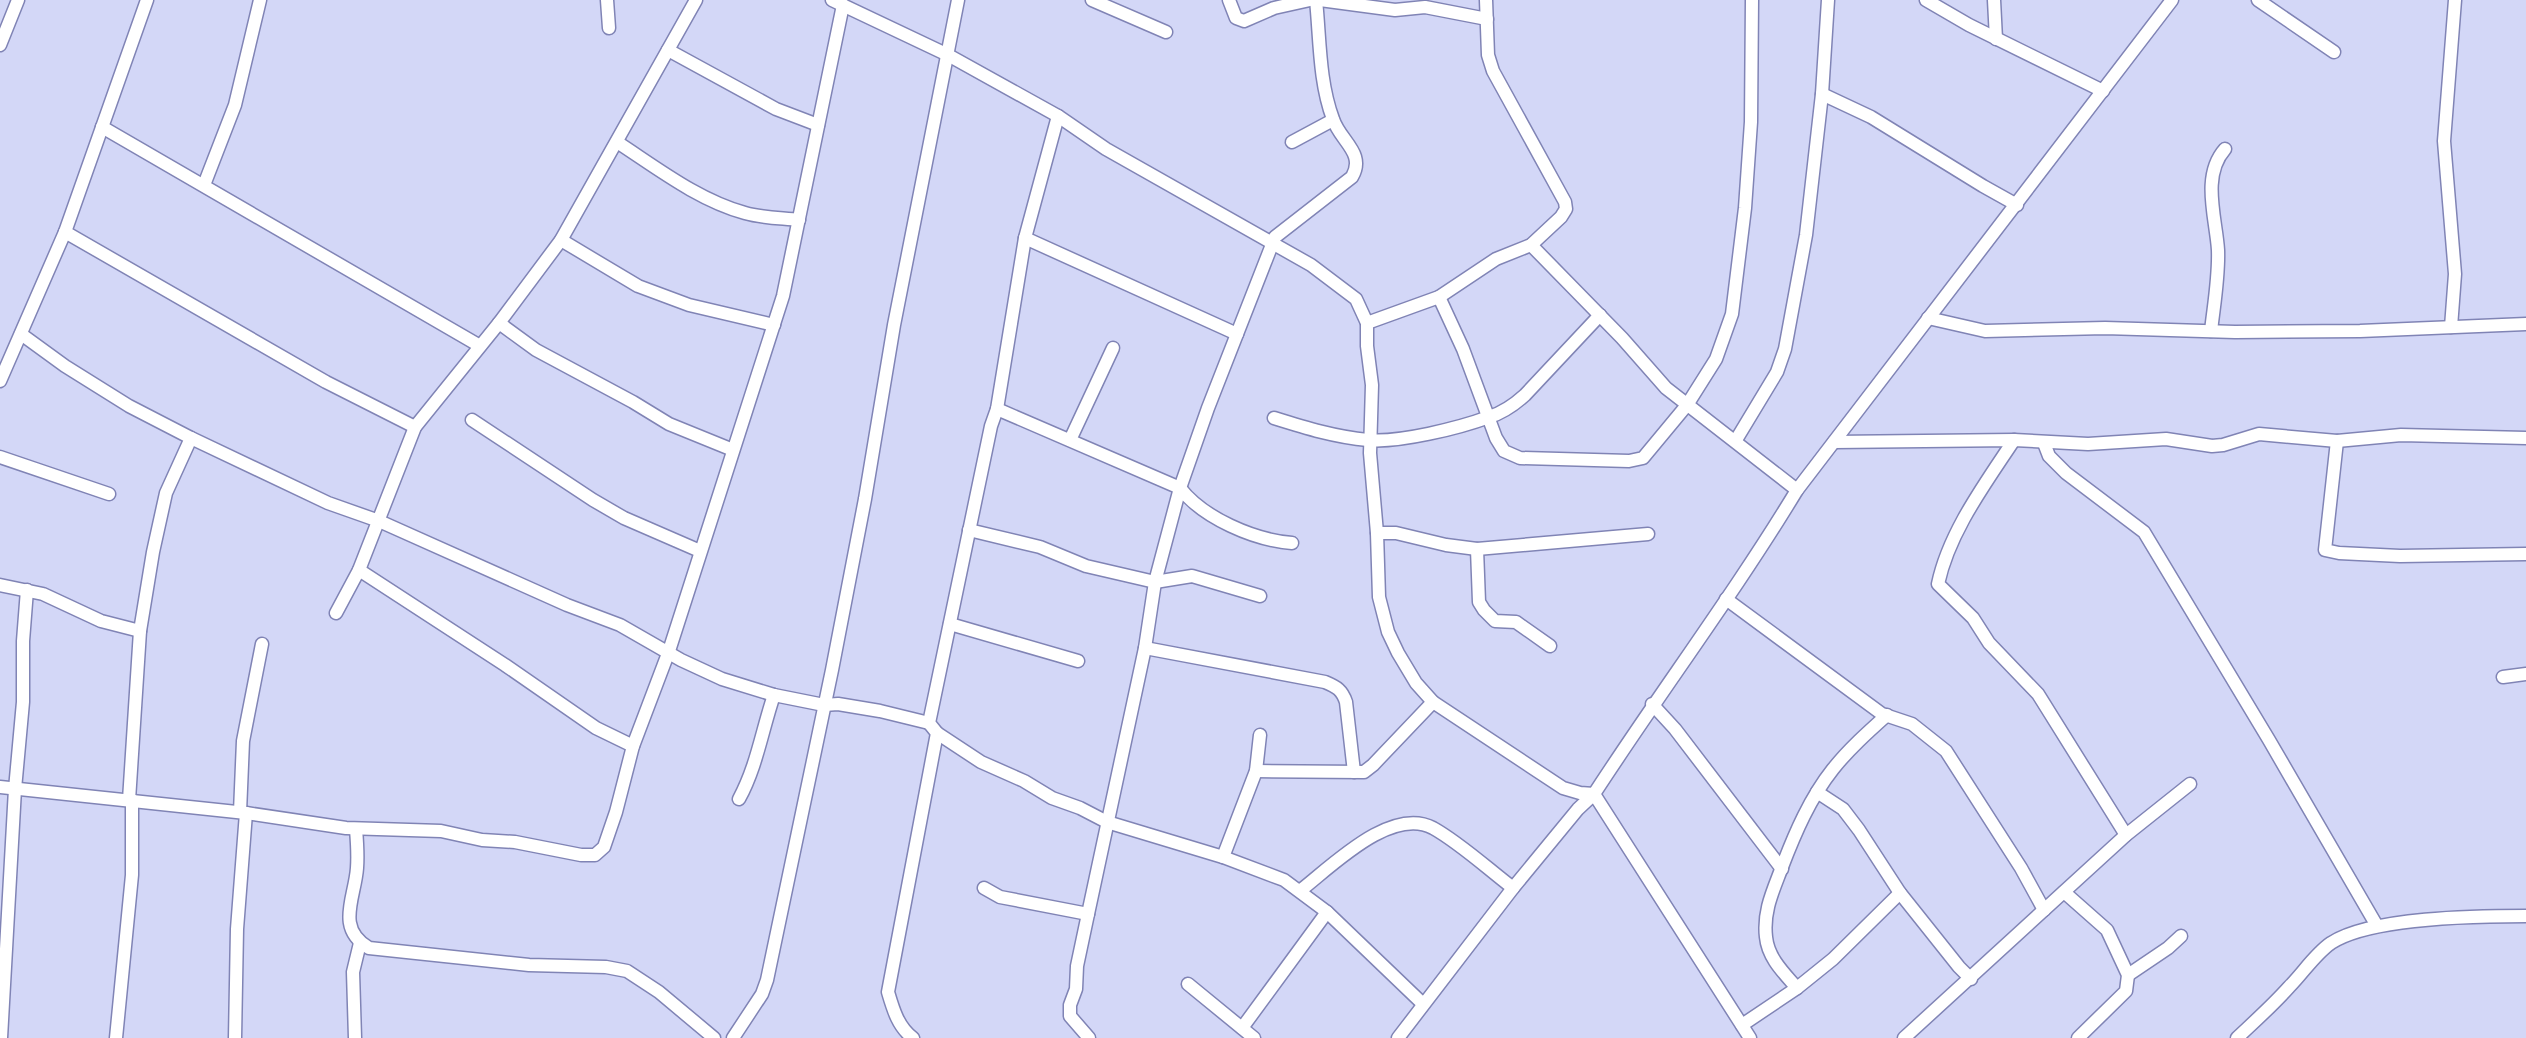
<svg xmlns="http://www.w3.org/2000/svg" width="2526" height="1038" font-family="Commissioner,sans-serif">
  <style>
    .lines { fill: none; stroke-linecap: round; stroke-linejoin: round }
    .street-casing { stroke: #8084b5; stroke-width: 15 }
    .street { stroke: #fff; stroke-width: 12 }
  </style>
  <rect width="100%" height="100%" fill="#d3d7f7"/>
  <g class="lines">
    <defs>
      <g id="street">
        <polyline points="607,0 609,28"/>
        <polyline points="832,0 948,55 1058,116 1106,149 1311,265 1356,299 1367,323 1367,346 1372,385 1370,453 1377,533 1379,597 1388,632 1398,653 1416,683 1433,702 1563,788 1580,793 1594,794 1750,1038"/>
        <polyline points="1092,0 1166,32"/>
        <polyline points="1229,0 1236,18 1244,21 1274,8 1310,0"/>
        <polyline points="1320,0 1395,10 1425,7 1487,19"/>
        <polyline points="1926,0 1969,25 2103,91"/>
        <polyline points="1994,0 1996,39"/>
        <polyline points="2258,0 2334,52"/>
        <polyline points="0,45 18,0"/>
        <polyline points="668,50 776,109 818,125"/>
        <polyline points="1822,94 1871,117 1983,186 2017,205"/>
        <polyline points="102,127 480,346"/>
        <path d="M617,142C657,168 698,200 745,213C762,218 782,218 799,220"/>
        <polyline points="1292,142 1333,120"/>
        <polyline points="204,185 235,105 260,0"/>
        <polyline points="65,232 326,382 415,427"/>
        <polyline points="1025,238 1237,334"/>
        <polyline points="561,240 638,286 689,305 774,325"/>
        <polyline points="1531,245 1622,338 1666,388 1797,490"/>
        <polyline points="1439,297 1463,349 1496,438 1504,451 1520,458 1629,461 1643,458 1687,405 1716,359 1732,314 1745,208 1751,122 1752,0"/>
        <polyline points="1928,318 1985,331 2105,328 2235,332 2360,331 2526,324"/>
        <polyline points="499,323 536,350 633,402 669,424 733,450"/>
        <polyline points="1367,323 1439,297 1496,259 1531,245 1561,217 1566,209 1565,202 1493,71 1488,55 1486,0"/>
        <polyline points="2451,327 2455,274 2444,141 2455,0"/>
        <path d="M2211,331C2214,304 2219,277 2218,250C2216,218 2201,176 2225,149"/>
        <polyline points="21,334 65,366 129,406 191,438 328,503 379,521 567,605 620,625 681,660 722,679 774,695 824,705 838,704 880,711 929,723"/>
        <polyline points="0,381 65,232 147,0"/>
        <path d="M997,409L1180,488C1203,518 1254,540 1292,543"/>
        <path d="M1274,418C1306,428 1335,437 1368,440C1399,443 1459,428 1489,417C1502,413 1514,405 1525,395L1600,315"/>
        <polyline points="472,420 593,500 624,518 700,551"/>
        <polyline points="1070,440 1113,348"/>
        <polyline points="1736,440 1777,372 1785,349 1806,235 1822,94 1828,0"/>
        <path d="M2014,440C1985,484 1949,532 1938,584L1973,618L1989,643L2038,694L2126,835"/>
        <polyline points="2337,441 2325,550 2339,553 2400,556 2526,554"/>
        <polyline points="1834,442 2014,440 2088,444 2166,439 2212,446 2223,445 2259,434 2337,441 2401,435 2526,438"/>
        <polyline points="2044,443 2049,456 2066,473 2144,532 2269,740 2377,926"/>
        <polyline points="0,457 109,494"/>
        <polyline points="969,530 1040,547 1086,566 1155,582 1192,576 1260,596"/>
        <polyline points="1377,533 1396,533 1446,545 1477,549 1648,534"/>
        <polyline points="1477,549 1479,602 1484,610 1495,621 1516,622 1550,646"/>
        <polyline points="359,570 505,665 596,728 633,746"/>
        <polyline points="0,585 43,594 101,621 140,631"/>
        <polyline points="1726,599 1882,714 1912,724 1946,751 2021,868 2044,910"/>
        <polyline points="336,613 359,570 415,427 499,323 561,240 696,0"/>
        <polyline points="950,624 1078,661"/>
        <path d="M1145,648L1325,682C1337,687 1342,690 1346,702L1354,772"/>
        <polyline points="2503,677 2526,674"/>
        <polyline points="1652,704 1675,729 1782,869"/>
        <polyline points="937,733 981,762 1024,781 1052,798 1080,808 1107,822 1223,857 1284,880 1327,912 1423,1004"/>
        <polyline points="1256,771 1364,772 1373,765 1433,702"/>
        <polyline points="0,787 246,813 346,828 441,831 482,840 515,842 581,855 595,855 604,847 616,812 633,746 669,651 783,296 843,5"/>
        <polyline points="1817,792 1843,809 1859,830 1900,893 1959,967 1971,979"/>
        <path d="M739,799C757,766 762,730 774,695"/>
        <polyline points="129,800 140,631 153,552 166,493 191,438"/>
        <polyline points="240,812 243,741 262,644"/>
        <path d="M356,829C357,841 358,855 357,868C355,898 335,928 369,948L529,965L606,967L627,971L659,992L714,1038"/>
        <polyline points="1223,857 1256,771 1260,735"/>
        <polyline points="984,888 1000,897 1088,914"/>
        <path d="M1301,890C1332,866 1391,806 1433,828C1460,843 1488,869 1513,888"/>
        <polyline points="2064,892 2107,930 2128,975 2126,991 2078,1038"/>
        <polyline points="2128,975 2168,948 2181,936"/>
        <polyline points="1188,984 1254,1038"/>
        <path d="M1797,988C1784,973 1768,958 1766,937C1763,911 1773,891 1782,867C1795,833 1810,798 1833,769C1849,749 1868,732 1887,715"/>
        <polyline points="1742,1025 1797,988 1833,959 1900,893"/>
        <polyline points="1242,1028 1327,912"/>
        <polyline points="1,1038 15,789 23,702 23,641 27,590"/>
        <polyline points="116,1038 132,875 132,800"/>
        <polyline points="235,1038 237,929 246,813"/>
        <polyline points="355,1038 353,972 360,943"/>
        <polyline points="733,1038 762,994 767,980 832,670 865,499 894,325 958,0"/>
        <path d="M913,1038C898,1027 893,1009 888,992L937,733L929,723L991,426L997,409L1025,238L1058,116"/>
        <path d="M1089,1038L1070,1016V1005L1076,989L1077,966L1088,914L1145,648L1155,582L1180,488L1208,408L1275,237L1352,177C1366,153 1340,141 1333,119C1319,82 1320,39 1316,0"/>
        <path d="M1398,1038L1513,888L1578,809L1594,794C1661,691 1734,594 1797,490L2172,0"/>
        <polyline points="1904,1038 2126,835 2190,784"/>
        <path d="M2237,1038C2255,1021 2273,1005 2289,987C2303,973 2315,954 2331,943C2371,917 2477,916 2526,916"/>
      </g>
    </defs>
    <!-- street casing -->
    <use href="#street" class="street-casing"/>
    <!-- street -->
    <use href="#street" class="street"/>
  </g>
</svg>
